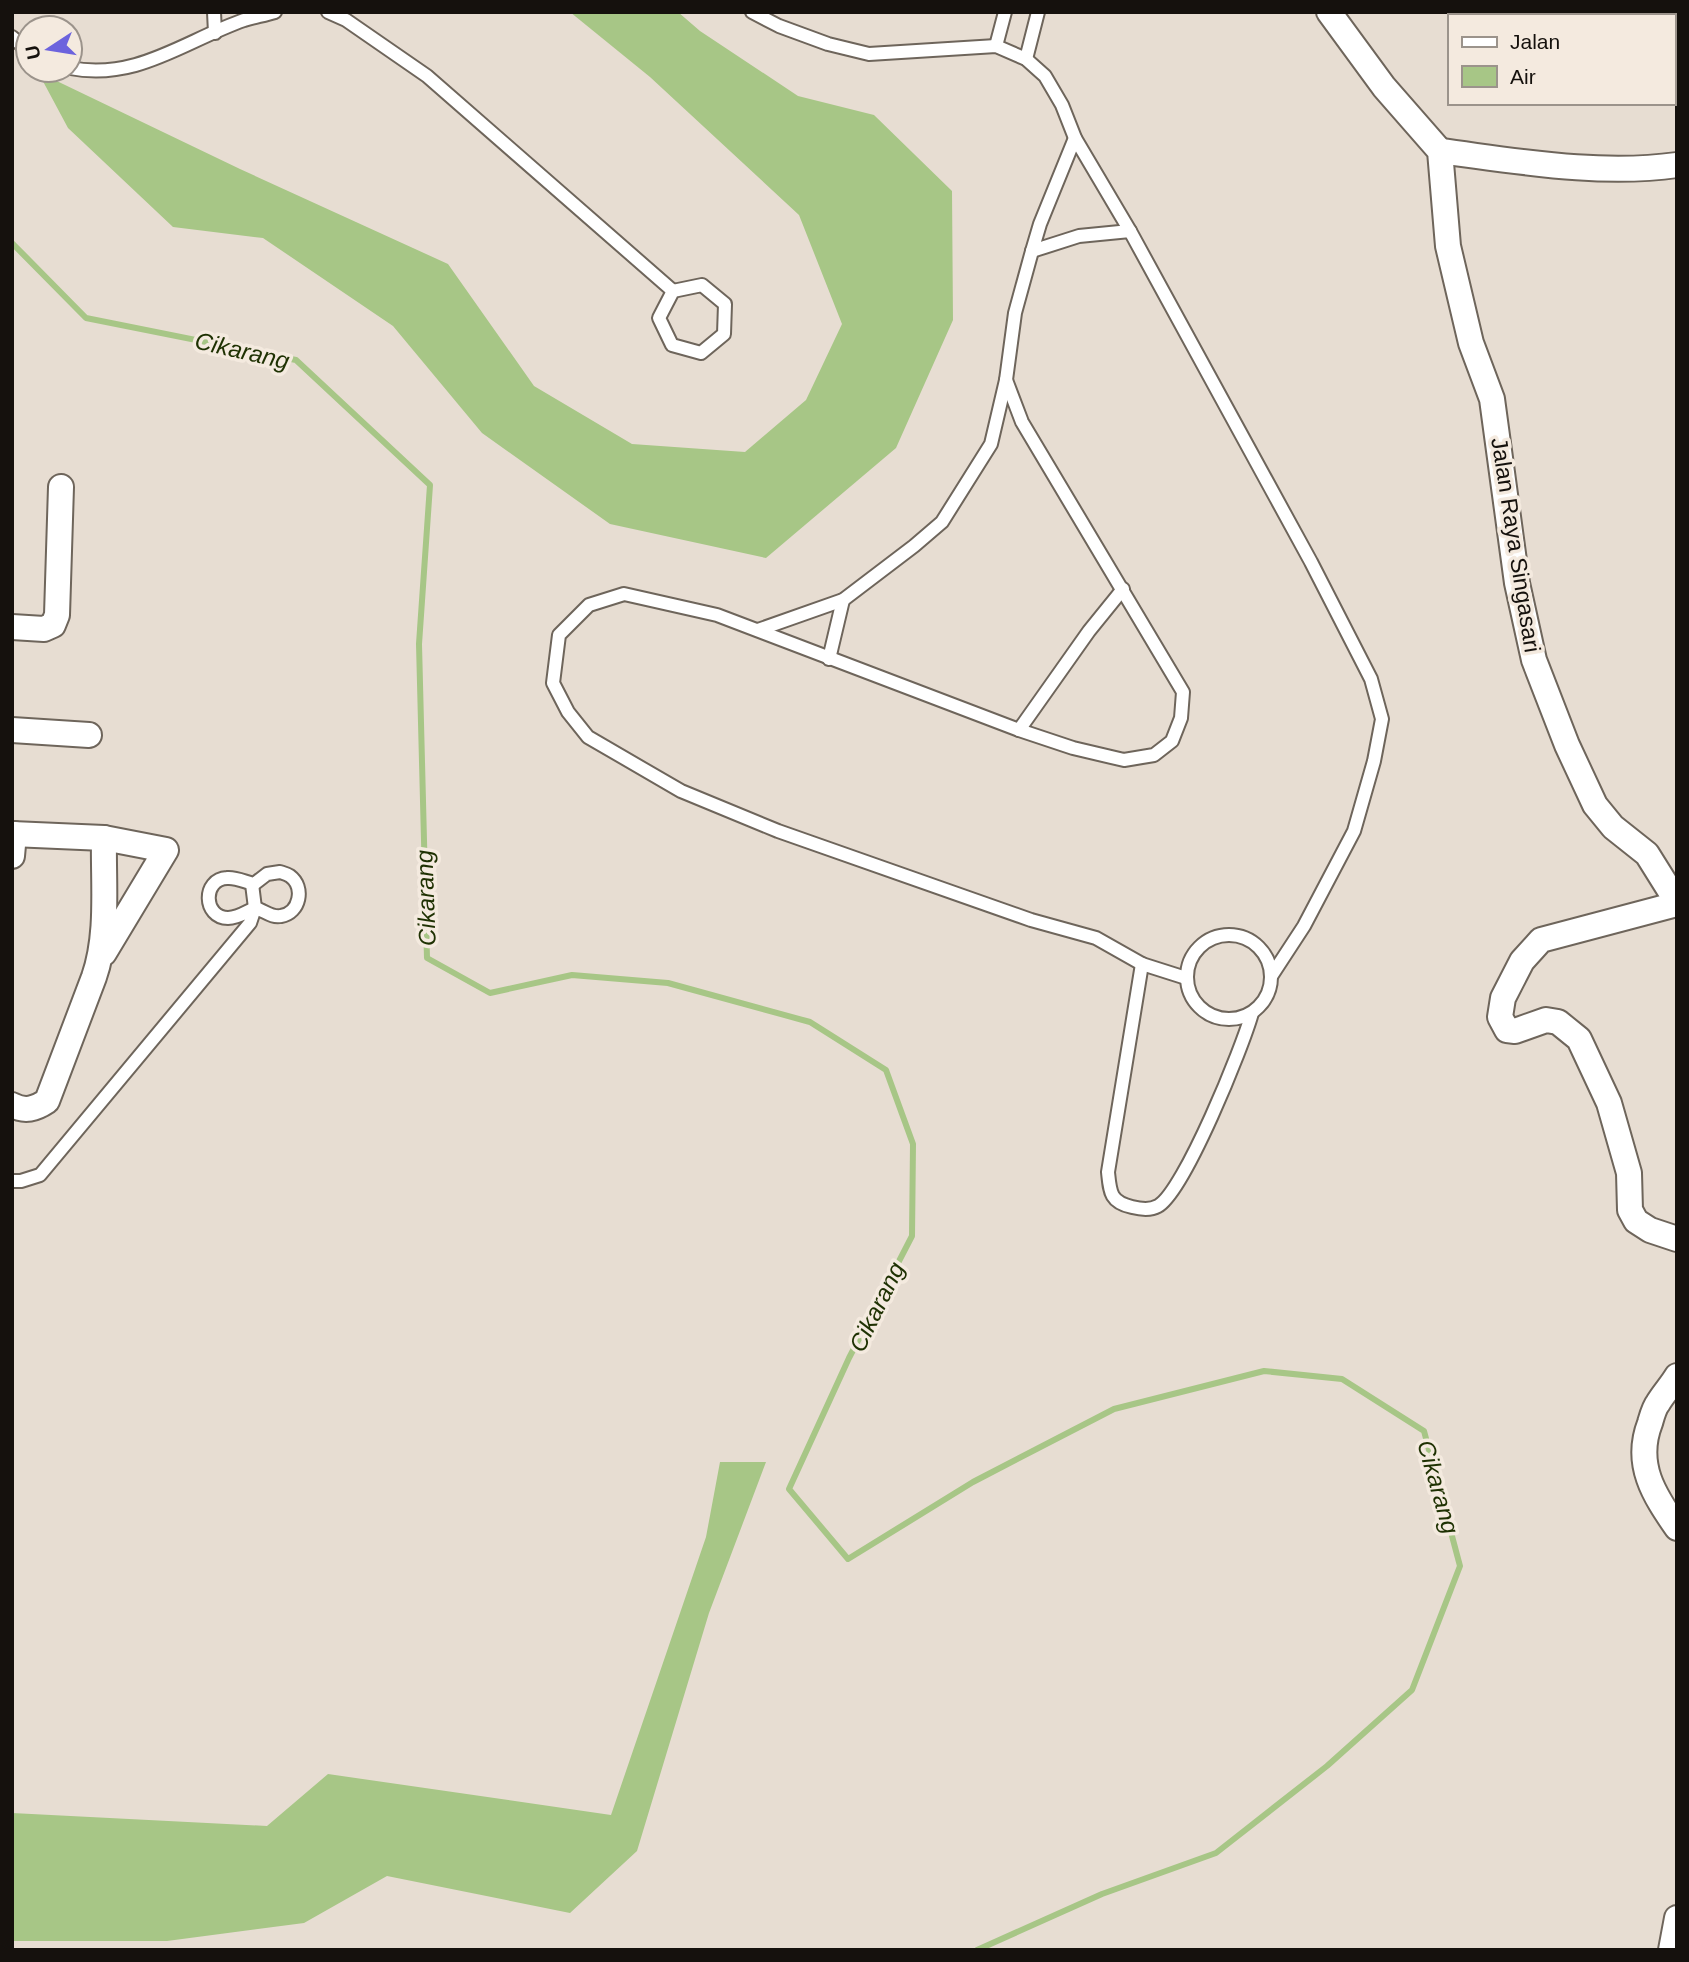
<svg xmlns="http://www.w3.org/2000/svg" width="1689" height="1962" font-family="Helvetica,sans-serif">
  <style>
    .water { fill: #a7c686 }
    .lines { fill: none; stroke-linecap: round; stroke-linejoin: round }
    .stream { stroke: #a7c686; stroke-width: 6 }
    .service-casing { stroke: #6e655b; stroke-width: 16 }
    .minor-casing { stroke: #6e655b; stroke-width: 28 }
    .service { stroke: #fff; stroke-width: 12 }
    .minor { stroke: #fff; stroke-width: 24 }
    .labels { text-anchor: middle; stroke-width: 7; stroke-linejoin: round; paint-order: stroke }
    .street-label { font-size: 23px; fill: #15110d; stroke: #f4eadf }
    .water-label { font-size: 24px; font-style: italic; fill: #1e3102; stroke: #f4eadf }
  </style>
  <rect width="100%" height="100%" fill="#e7ddd2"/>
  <!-- water -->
  <g class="water">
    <polygon points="570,12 678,12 700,31 798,96 874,115 952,191 953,320 896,448 766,558 610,524 482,433 393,326 263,238 173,227 68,128 38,72 240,169 448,264 534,386 632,444 745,452 806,400 842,324 799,215 650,77"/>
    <polygon points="720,1462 766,1462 709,1613 637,1851 570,1913 387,1876 304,1923 167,1941 12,1941 12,1813 267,1826 328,1774 611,1815 706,1537"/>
  </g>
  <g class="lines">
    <!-- stream -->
    <polyline class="stream" points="12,243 86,318 296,360 430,485 419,644 427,958 490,993 572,975 668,983 810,1022 886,1070 913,1144 912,1236 849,1358 789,1489 848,1559 973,1482 1114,1409 1264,1371 1342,1379 1424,1431 1460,1566 1412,1690 1327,1766 1216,1853 1102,1894 977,1950"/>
    <defs>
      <g id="service">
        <polyline points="214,12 215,33"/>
        <polyline points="328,12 346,20 427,76 673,291"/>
        <polyline points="752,12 779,26 828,44 869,54 996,46 1026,59 1045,76 1062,105 1075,138 1130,231 1311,562 1371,679 1382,719 1374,761 1354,831 1304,926 1272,975"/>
        <polyline points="12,37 28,51"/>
        <polyline points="996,46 1005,12"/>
        <polyline points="1026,59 1038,12"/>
        <path d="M70,68C137,81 184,41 244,20C254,17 265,15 275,12"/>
        <polyline points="1032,251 1079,236 1130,231"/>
        <polygon points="702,285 725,304 724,334 701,353 672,345 659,318 673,291"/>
        <polyline points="1006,380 1022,422 1183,692 1181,718 1172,741 1154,755 1124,760 1073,748 1019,730 717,615 624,594 589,605 559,635 553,683 568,712 588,737 681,791 778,831 1031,920 1096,938 1142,964 1186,978"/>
        <polyline points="758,630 843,600 914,546 942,522 991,444 1006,380 1015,313 1032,251 1040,224 1075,138"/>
        <polyline points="829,659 843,600"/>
        <polyline points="1019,730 1089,631 1123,589"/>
        <path d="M280,872C283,873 287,874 290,876C305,887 300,913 281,916C271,918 264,910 255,908C246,912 238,918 228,918C203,918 202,879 227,878C236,877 245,882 254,884L267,874Z"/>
        <circle cx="1229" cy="977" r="42"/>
        <path d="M1142,964L1108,1172C1110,1192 1110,1202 1132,1207C1140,1209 1151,1210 1158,1206C1184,1192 1243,1046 1252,1013"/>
        <polyline points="12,1181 21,1181 40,1175 250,923 255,908 252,884"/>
      </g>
      <g id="minor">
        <polyline points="1329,12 1384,87 1440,151 1448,246 1471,343 1492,399 1517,583 1534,660 1567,745 1595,805 1613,827 1647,854 1677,902"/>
        <path d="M1440,151C1518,161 1599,176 1677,165"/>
        <polyline points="12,627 44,629 53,625 57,615 61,487"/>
        <polyline points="12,730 89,735"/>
        <polyline points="12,834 104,838 166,850 104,953"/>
        <polyline points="12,856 14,834"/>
        <polyline points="1677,904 1541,940 1522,961 1503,998 1500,1017 1507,1030 1515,1031 1546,1020 1558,1022 1579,1039 1609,1103 1629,1173 1630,1210 1636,1221 1650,1230 1677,1239"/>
        <path d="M12,1105C25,1112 35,1109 47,1101L94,977C109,934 103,884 104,838"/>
        <path d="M1677,1376C1671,1386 1664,1393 1658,1403C1654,1408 1652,1416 1650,1423C1634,1464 1654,1495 1677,1528"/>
        <polyline points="1671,1950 1677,1918"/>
      </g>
    </defs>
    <!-- service casing -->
    <use href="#service" class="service-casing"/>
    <!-- minor casing -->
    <use href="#minor" class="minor-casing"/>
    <!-- service -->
    <use href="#service" class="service"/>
    <!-- minor -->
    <use href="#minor" class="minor"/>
  </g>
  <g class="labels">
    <!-- street labels -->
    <g class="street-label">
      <text transform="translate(1516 545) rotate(81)" y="8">Jalan Raya Singasari</text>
    </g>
    <!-- water labels -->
    <g class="water-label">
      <text transform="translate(242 351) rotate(13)" y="8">Cikarang</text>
      <text transform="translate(426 898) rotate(-92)" y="8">Cikarang</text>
      <text transform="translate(877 1307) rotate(-64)" y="8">Cikarang</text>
      <text transform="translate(1438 1487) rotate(74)" y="8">Cikarang</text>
    </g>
  </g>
  <!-- border -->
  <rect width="1689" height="1962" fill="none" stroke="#15110d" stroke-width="28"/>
  <!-- legend -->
  <rect x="1448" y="14" width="228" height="91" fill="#f4eadf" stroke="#9b938b" stroke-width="2"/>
  <rect x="1462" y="37" width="35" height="10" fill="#ffffff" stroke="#9b938b" stroke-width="2"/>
  <text x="1510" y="49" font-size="21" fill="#15110d">Jalan</text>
  <rect x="1462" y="66" width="35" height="21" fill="#a7c686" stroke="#9b938b" stroke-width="2"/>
  <text x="1510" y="84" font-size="21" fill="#15110d">Air</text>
  <!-- north arrow -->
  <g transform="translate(49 49) rotate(258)"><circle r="33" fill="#f4eadf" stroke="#9b938b" stroke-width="2"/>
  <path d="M0-5L12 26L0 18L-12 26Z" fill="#6c63dd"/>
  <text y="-10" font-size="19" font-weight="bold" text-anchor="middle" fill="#15110d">U</text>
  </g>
</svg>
